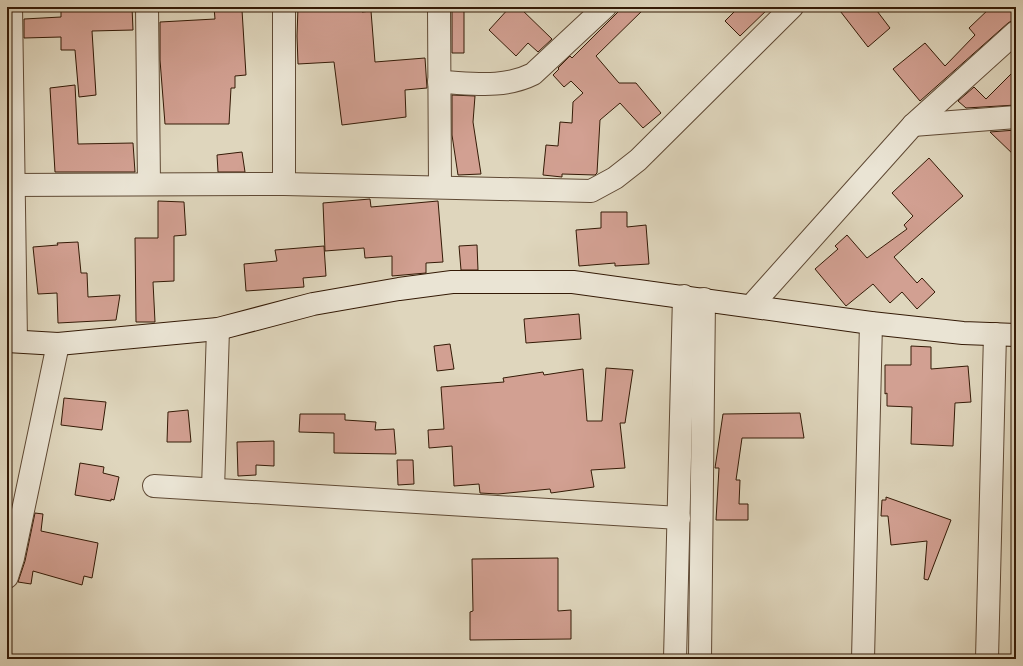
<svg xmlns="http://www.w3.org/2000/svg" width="1023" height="666" font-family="'IM FELL Double Pica',serif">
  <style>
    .building { fill: #d2a092; stroke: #341a06 }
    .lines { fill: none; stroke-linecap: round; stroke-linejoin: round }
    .street-casing { stroke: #5f4934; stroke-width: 24 }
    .secondary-casing { stroke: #341a06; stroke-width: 24 }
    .street { stroke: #eae4d4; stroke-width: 22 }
    .secondary { stroke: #eae4d4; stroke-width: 22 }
  </style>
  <rect width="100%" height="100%" fill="#dfd6bd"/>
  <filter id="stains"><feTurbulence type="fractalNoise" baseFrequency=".005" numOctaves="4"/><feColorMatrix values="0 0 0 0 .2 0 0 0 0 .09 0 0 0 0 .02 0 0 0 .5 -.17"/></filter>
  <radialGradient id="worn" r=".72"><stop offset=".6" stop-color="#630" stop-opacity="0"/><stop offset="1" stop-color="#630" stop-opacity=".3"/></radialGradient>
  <!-- building -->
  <g class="building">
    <polygon points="61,7 132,7 133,30 92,31 96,95 79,97 75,50 61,50 61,37 24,38 24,19 61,17"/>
    <polygon points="214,7 236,7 236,11 242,10 246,75 235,76 235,88 231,88 229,124 165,124 160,60 160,22 215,19"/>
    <polygon points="298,7 362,7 362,12 371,11 375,62 425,58 427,88 405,90 406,117 342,125 334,62 298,64 297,36"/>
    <polygon points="464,7 464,53 452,53 452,8"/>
    <polygon points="510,7 519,7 552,39 538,52 528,43 516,56 489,30"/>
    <polygon points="623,7 646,7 596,56 619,83 636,83 661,113 643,128 620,103 600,120 597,173 595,175 562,174 562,177 543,175 546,145 558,146 560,122 572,123 573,102 583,93 571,81 564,87 553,75 559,69 558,68 570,56 572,58"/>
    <polygon points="739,7 770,7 740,36 725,21"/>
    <polygon points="837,7 874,7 890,28 868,47"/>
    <polygon points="991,7 1016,7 1016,18 1008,23 920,101 893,69 925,43 945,66 975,35 969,28"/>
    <polygon points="1016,69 1016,105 966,108 958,101 974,87 986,99"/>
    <polygon points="75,85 78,144 133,143 135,172 55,172 50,88"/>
    <polygon points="452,95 475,96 473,122 481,174 458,175 452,135"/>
    <polygon points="1016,130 1016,157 990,132"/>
    <polygon points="242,152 245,172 218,172 217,155"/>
    <polygon points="929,158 963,196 894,257 917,283 922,278 935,292 917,309 902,292 890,303 873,284 846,306 815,269 838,249 835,246 847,235 867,258 907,229 904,225 913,216 892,193"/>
    <polygon points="370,199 371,207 438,201 443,262 426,263 426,273 392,276 392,256 365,258 364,248 325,251 323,203"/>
    <polygon points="158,201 184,202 186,235 174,236 174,281 153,282 155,322 136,322 135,238 158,238"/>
    <polygon points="601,212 627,212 627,227 646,225 649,264 615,266 615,263 579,266 576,230 601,228"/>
    <polygon points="78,242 81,273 87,273 88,297 120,295 116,320 58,323 57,293 38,294 33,247 58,245 57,243"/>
    <polygon points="477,245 478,270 461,270 459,246"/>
    <polygon points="324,246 326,276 303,278 304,287 246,291 244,264 277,261 275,250"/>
    <polygon points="579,314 581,339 526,343 524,319"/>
    <polygon points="450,344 454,369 437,371 434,346"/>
    <polygon points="911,346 931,347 931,369 968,366 971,402 955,403 953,446 911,444 912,407 887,406 887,393 885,394 885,365 911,365"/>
    <polygon points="606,368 633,370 625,423 620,423 625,468 591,470 594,487 551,493 550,489 498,494 480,493 479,484 454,486 452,446 429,448 428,430 444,429 441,387 504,382 503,378 543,372 544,375 583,369 587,421 602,421"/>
    <polygon points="64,398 106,402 102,430 61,425"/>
    <polygon points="188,410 191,442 167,442 168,412"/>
    <polygon points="800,413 804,438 742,438 736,480 740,480 739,504 748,504 748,520 716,520 719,468 715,468 723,414"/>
    <polygon points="300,414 345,414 345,420 376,422 375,430 394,429 396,454 334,453 334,433 299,432"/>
    <polygon points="274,441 274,466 256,465 256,475 238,476 237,442"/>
    <polygon points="397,460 413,460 414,484 398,485"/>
    <polygon points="80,463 104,467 103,473 119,477 114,500 111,499 111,501 75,495"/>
    <polygon points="886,497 951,520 928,580 924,579 927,541 891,545 888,516 881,516 882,500 886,500"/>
    <polygon points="35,513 43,514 41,531 98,543 92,578 84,576 82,585 33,571 31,584 18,582 25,561"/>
    <polygon points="558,558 558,611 571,610 571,639 470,640 470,612 473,611 472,559"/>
  </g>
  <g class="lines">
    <defs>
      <g id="street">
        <polyline points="11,7 16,341"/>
        <polyline points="147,7 149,183"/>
        <polyline points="284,7 284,184"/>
        <polyline points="439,7 440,187"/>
        <path d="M439,82C471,83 503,89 533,74L605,7"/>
        <polyline points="913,125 1016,117"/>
        <polyline points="7,185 284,184 591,191 615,178 638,160 792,7"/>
        <polyline points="751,306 913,125 1016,32"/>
        <polyline points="154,486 679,518"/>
        <polyline points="213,489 218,329"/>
        <polyline points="7,577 13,558 58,344"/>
        <polyline points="675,659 684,296"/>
        <polyline points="700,659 704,299"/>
        <polyline points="863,659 871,323"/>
        <polyline points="987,659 995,334"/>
      </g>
      <polyline id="secondary" points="7,341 58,344 218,329 313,304 399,289 452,282 573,282 871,323 963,333 1016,335"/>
    </defs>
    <!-- street casing -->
    <use href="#street" class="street-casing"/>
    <!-- secondary casing -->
    <use href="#secondary" class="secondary-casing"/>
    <!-- street -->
    <use href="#street" class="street"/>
    <!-- secondary -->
    <use href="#secondary" class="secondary"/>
  </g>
  <!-- margin -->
  <rect width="1023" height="666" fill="none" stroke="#dfd6bd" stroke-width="24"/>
  <rect x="8" y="8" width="1007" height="650" fill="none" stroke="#341a06" stroke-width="2"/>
  <rect x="12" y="12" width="999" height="642" fill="none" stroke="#341a06"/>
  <rect width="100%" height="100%" filter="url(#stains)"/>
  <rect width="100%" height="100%" fill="url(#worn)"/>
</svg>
